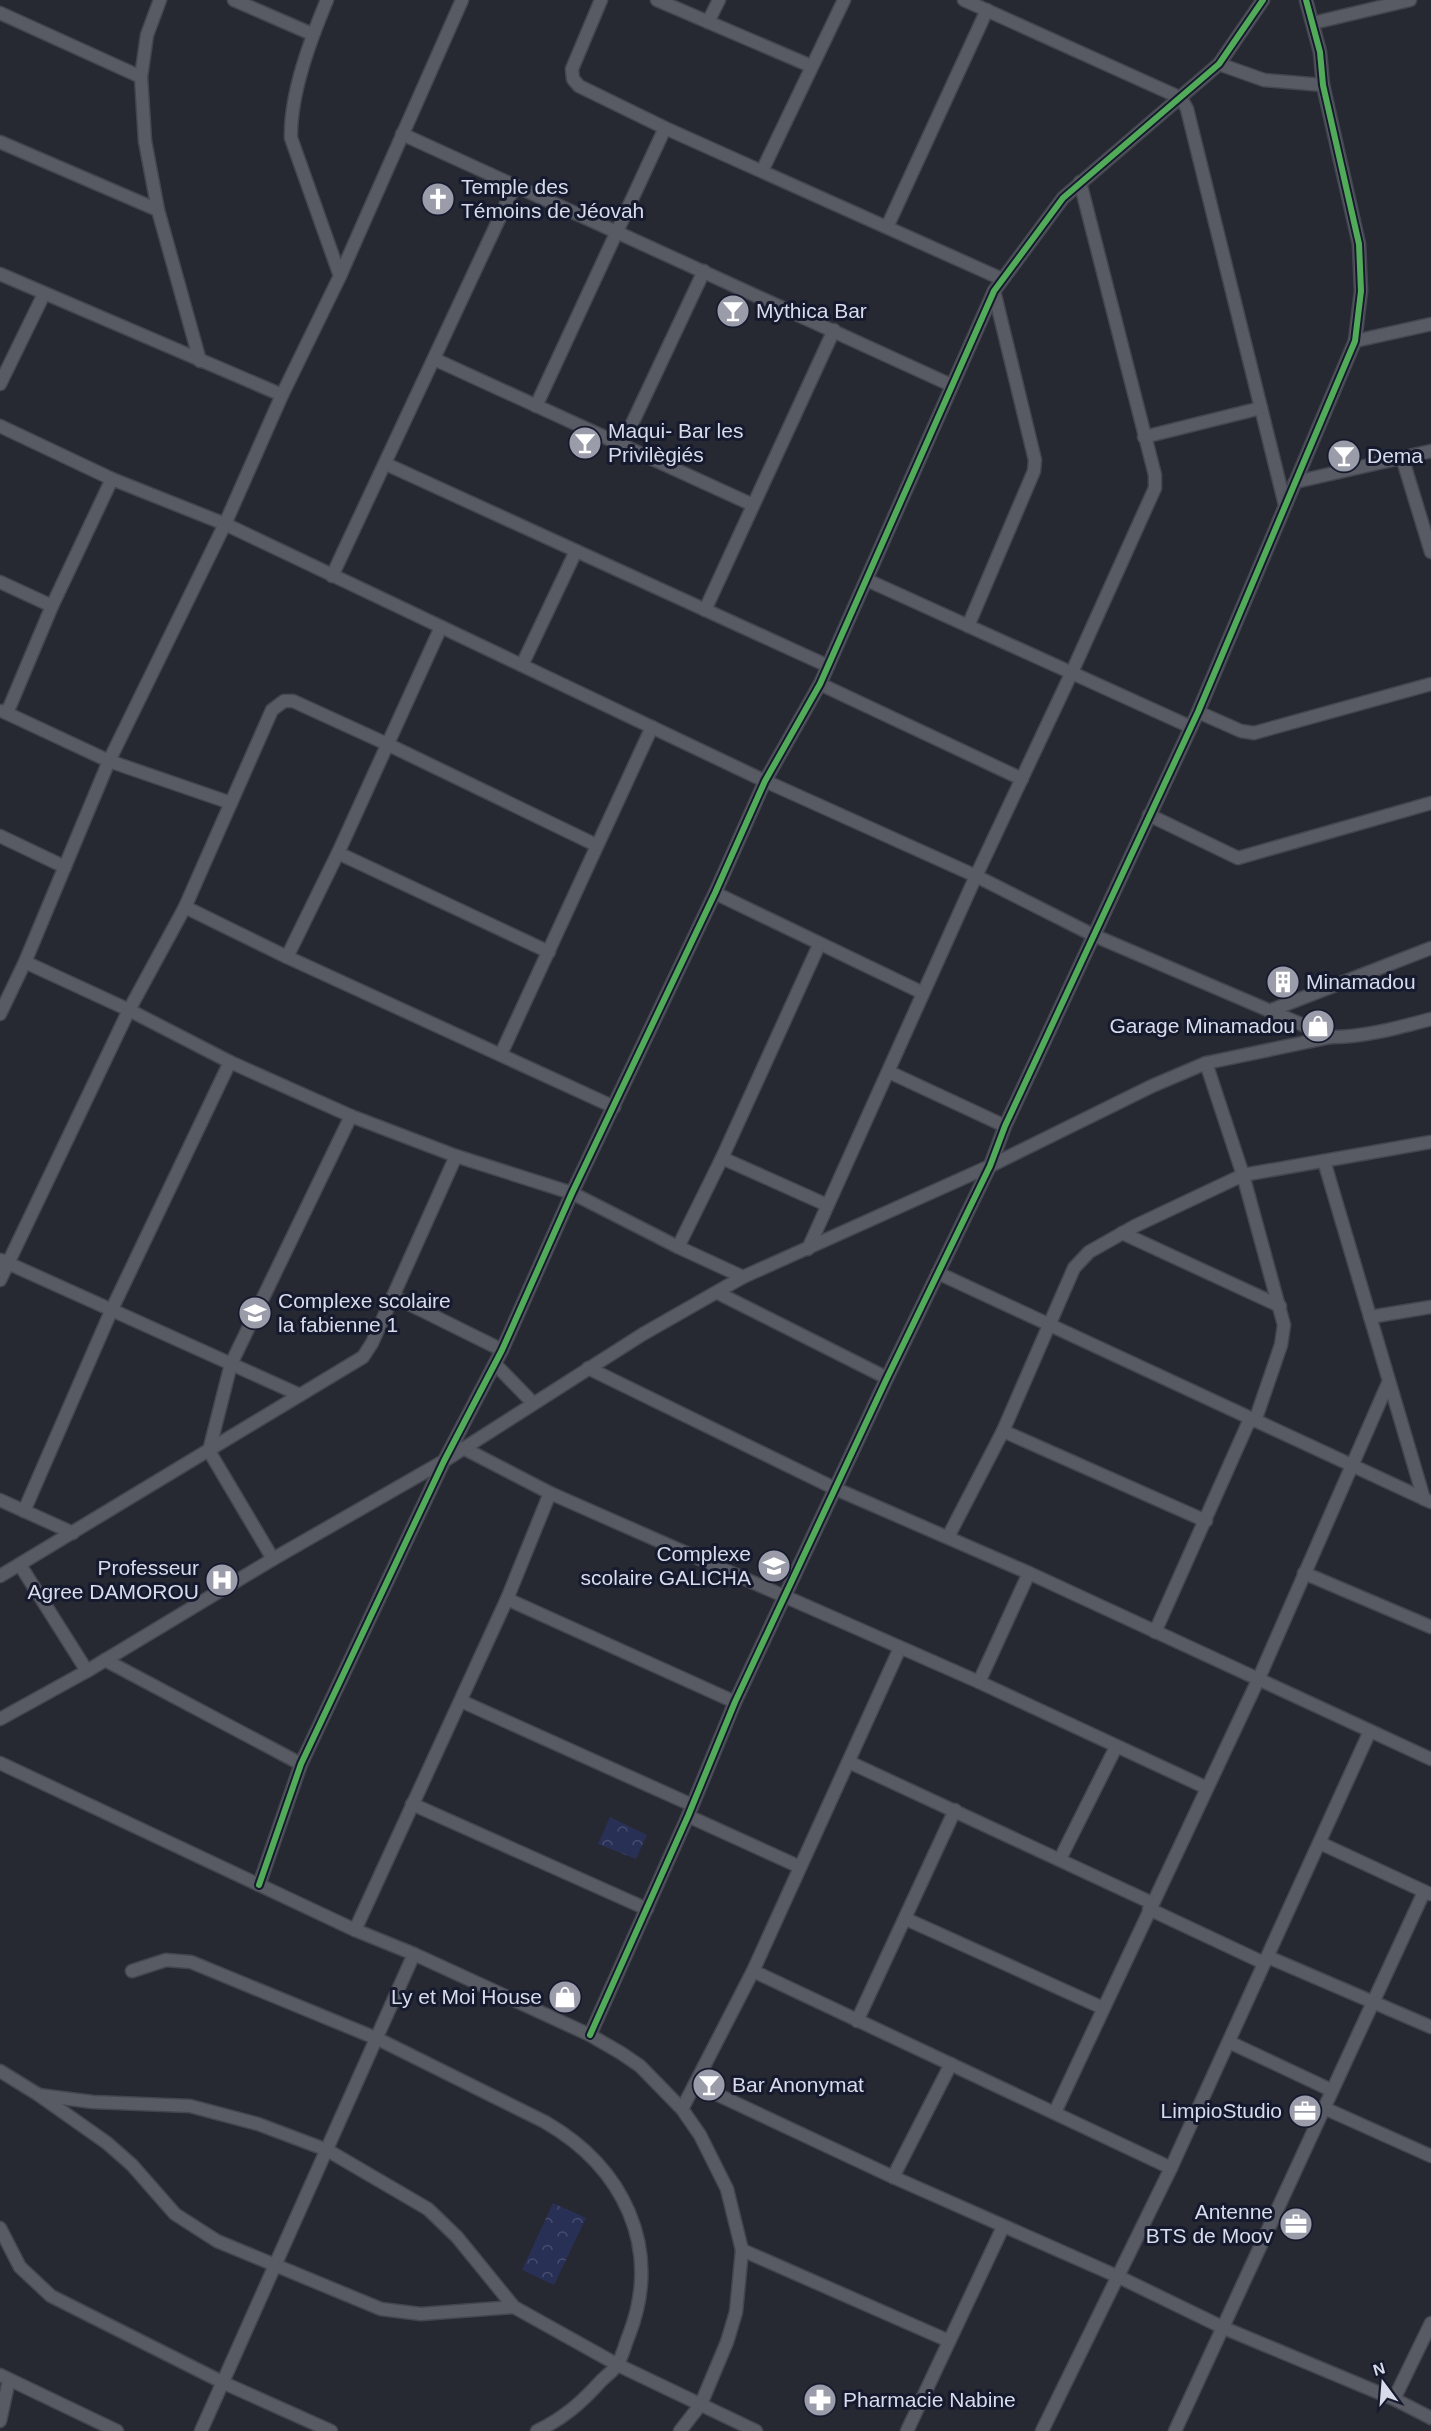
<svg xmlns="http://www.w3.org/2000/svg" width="1431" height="2431" font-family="Helvetica,sans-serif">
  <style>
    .forest { fill: url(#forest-crowns) }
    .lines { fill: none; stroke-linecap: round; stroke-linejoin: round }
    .minor-casing { stroke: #44464f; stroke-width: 15 }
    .minor { stroke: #585b63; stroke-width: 12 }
    .cycleway-casing { stroke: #161a2e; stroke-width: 10 }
    .cycleway { stroke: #51ab58; stroke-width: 6 }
    .labels { text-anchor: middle; stroke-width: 6; stroke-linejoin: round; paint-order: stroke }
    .poi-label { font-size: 21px; fill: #d8dbe9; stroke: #161a2e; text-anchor: start }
  </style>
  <defs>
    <pattern id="forest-crowns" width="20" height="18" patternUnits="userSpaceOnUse" patternTransform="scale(1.5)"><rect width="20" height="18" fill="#293056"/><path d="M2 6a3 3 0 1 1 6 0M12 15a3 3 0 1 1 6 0" fill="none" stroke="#474d6e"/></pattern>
  </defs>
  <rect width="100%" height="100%" fill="#262832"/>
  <!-- forest -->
  <g class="forest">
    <polygon points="610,1817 647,1835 636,1859 598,1844"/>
    <polygon points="553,2203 586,2218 554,2285 522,2270"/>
  </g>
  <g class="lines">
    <defs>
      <g id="minor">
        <polyline points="160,0 147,35 141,77 145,141 158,210 200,361"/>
        <polyline points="234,0 312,34"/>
        <path d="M327,0C310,41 290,94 291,138L340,276"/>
        <polyline points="601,0 572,69 573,79 579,86 665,128 1002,279"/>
        <polyline points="657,0 811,66"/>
        <polyline points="964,0 1181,98 1187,109 1285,505"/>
        <polyline points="0,13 141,77"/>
        <polyline points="708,22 719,0"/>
        <polyline points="1313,23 1410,0"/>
        <polyline points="1219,64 1264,80 1323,85"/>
        <polyline points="402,134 951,385"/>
        <polyline points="0,142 158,210"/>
        <polyline points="762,171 844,0"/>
        <polyline points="887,227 987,10"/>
        <polyline points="0,274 282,395"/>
        <polyline points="1355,341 1431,324"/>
        <polyline points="434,359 753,505"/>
        <polyline points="0,384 44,294"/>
        <polyline points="536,406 665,128"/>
        <polyline points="0,426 112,479 225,524 765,781 976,876 1093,935 1331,1037"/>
        <polyline points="1144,437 1261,408"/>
        <polyline points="622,445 704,271"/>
        <polyline points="1402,457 1431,552"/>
        <polyline points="386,464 828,666"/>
        <polyline points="1295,482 1431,451"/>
        <polyline points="332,576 515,185"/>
        <polyline points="867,580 1191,727"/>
        <polyline points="0,582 52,606"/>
        <polyline points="705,610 834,330"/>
        <polyline points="968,626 1034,471 1035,460 994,291"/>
        <polyline points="522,665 576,551"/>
        <polyline points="820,684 1022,779"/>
        <polyline points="2,711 109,761 231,803"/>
        <polyline points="1198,712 1241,731 1254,733 1431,684"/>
        <polyline points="7,713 52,606 112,479"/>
        <polyline points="1149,815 1238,858 1431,803"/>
        <polyline points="0,836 65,867"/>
        <polyline points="338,853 549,952"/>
        <polyline points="715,893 923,993"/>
        <polyline points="185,907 287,957 614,1107"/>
        <polyline points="287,957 338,853 441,627"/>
        <polyline points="25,962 129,1010 230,1062 351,1116 456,1156 572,1193 678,1247 743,1277"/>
        <polyline points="1269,1011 1431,948"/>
        <polyline points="0,1014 25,962 109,761 225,524 282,395 340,276 462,0"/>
        <polyline points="501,1054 652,727"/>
        <polyline points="1206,1063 1243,1175 1284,1325 1281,1345 1255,1421"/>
        <polyline points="889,1072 1005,1126"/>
        <polyline points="722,1158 827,1205"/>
        <polyline points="1324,1161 1424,1499"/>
        <polyline points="1122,1233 1280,1306"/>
        <polyline points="678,1247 722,1158 819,945"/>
        <polyline points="808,1249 976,876 1072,672 1155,488 1155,475 1080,182"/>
        <polyline points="1,1260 300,1395"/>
        <polyline points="938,1273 1431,1502"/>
        <polyline points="0,1280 129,1010 185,907 272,710 284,701 293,701 387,744 596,845"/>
        <polyline points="718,1293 887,1378"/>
        <polyline points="393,1296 502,1350"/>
        <polyline points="1370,1317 1431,1307"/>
        <polyline points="495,1364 533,1403"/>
        <polyline points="588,1368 836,1489 1029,1573 1431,1759"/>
        <polyline points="1003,1431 1206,1521"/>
        <polyline points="463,1448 550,1493 979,1682 1207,1788"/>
        <polyline points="0,1500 73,1533"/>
        <polyline points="24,1511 112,1309 230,1062"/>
        <polyline points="948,1537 1003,1431 1074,1268 1089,1252 1135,1226 1243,1175 1431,1142"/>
        <polyline points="273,1559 209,1451 231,1364 351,1116"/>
        <polyline points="20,1565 87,1671"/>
        <polyline points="1304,1573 1431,1627"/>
        <polyline points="0,1576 363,1357 372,1343 456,1156"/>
        <polyline points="507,1599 735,1702"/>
        <polyline points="1155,1632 1250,1419"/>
        <polyline points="105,1660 301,1764"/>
        <polyline points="979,1682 1029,1573"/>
        <polyline points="461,1701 692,1805"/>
        <path d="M0,1719L87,1671L273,1559L444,1461L643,1334L743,1277L990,1166L1152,1086L1206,1063L1331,1037C1365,1037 1397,1028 1431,1019"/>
        <polyline points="849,1762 1152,1903"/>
        <polyline points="0,1763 355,1930 414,1954 590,2035 621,2053 640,2066 682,2109 700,2135 727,2189 742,2250 736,2312 727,2342 701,2404 680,2431"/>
        <polyline points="412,1804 647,1909"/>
        <polyline points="688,1816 800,1867"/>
        <polyline points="1320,1843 1430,1894"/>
        <polyline points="1060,1859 1116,1747"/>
        <polyline points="259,1885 301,1764 444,1461 502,1350 572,1193 715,893 765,781 820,684 994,291 1063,198 1219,64 1263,0"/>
        <polyline points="1149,1909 1264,1963"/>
        <polyline points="906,1919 1103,2008"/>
        <polyline points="355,1930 507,1599 550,1493"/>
        <polyline points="1268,1957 1431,2027"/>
        <path d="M132,1971L166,1960L191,1962L378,2039L545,2122C623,2167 663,2247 629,2335C625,2344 623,2356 617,2365C613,2371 606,2376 601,2381C581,2403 564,2418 537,2431"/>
        <polyline points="753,1971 1171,2168"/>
        <polyline points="857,2021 955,1810"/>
        <polyline points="590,2035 688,1816 735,1702 887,1378 990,1166 1005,1126 1198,712 1355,341 1361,291 1359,244 1323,85 1320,52 1306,0"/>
        <polyline points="1229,2042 1331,2090"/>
        <polyline points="0,2071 39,2095 107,2143 132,2165 175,2214 217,2241 381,2309 421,2314 514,2307"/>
        <polyline points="697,2085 893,2177 1119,2277 1224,2328 1394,2399 1431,2418"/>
        <polyline points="39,2095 93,2102 190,2106 258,2124 327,2150 428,2209 457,2237 514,2307 618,2365 756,2431"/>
        <polyline points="1324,2108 1431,2156"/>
        <polyline points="682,2109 753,1971 900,1648"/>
        <polyline points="1055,2112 1259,1678 1389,1381"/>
        <polyline points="893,2177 951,2064"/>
        <polyline points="0,2228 20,2267 51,2296 224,2383 331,2431"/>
        <polyline points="742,2250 949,2341"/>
        <polyline points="0,2375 117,2431"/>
        <polyline points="1394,2399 1431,2323"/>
        <polyline points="0,2421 9,2380"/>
        <polyline points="201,2431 414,1954"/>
        <polyline points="907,2431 1003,2227"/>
        <polyline points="1042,2431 1171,2168 1370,1731"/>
        <polyline points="1175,2431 1424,1892"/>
      </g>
    </defs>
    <!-- minor casing -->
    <use href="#minor" class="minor-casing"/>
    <!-- minor -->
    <use href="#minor" class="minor"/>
    <defs>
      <g id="cycleway">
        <polyline points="259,1885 301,1764 444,1461 502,1350 572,1193 715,893 765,781 820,684 994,291 1063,198 1219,64 1263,0"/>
        <polyline points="590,2035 688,1816 735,1702 887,1378 990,1166 1005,1126 1198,712 1355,341 1361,291 1359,244 1323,85 1320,52 1306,0"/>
      </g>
    </defs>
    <!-- cycleway casing -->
    <use href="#cycleway" class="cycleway-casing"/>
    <!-- cycleway -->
    <use href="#cycleway" class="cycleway"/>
  </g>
  <!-- icons -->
  <defs>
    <symbol id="church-disc" viewBox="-11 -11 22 22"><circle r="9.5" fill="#9a9ca9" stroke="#161a2e"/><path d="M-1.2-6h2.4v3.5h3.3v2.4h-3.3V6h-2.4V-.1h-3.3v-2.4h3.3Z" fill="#fff"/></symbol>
    <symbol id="bar-disc" viewBox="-11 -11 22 22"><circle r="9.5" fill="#9a9ca9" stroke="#161a2e"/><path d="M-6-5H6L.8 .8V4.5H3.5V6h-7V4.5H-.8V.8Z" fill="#fff"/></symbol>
    <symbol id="building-disc" viewBox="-11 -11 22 22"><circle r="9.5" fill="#9a9ca9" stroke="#161a2e"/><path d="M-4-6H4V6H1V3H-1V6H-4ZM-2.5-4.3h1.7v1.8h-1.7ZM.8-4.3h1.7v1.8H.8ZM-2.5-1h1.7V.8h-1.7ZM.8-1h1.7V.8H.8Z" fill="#fff"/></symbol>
    <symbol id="shop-disc" viewBox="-11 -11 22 22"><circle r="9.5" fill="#9a9ca9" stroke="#161a2e"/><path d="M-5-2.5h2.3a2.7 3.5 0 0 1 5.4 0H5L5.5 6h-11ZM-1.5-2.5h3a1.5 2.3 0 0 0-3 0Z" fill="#fff"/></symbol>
    <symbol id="school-disc" viewBox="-11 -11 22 22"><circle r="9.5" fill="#9a9ca9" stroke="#161a2e"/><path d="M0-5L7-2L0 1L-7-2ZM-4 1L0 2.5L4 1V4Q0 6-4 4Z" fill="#fff"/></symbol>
    <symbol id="hospital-disc" viewBox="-11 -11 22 22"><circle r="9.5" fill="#9a9ca9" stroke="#161a2e"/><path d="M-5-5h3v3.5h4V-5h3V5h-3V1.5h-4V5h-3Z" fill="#fff"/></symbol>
    <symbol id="office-disc" viewBox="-11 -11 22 22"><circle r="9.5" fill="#9a9ca9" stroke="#161a2e"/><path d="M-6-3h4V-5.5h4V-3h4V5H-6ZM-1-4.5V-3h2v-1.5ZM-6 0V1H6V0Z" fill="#fff"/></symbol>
    <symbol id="pharmacy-disc" viewBox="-11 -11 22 22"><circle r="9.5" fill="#9a9ca9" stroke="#161a2e"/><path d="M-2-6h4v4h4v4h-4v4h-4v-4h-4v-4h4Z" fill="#fff"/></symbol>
  </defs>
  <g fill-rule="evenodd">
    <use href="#church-disc" x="419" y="180" width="38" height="38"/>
    <use href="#bar-disc" x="714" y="292" width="38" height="38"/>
    <use href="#bar-disc" x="566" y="424" width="38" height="38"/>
    <use href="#bar-disc" x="1325" y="437" width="38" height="38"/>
    <use href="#building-disc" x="1264" y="963" width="38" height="38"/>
    <use href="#shop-disc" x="1299" y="1007" width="38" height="38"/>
    <use href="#school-disc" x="236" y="1294" width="38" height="38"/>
    <use href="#school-disc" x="755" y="1547" width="38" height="38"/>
    <use href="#hospital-disc" x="203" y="1561" width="38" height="38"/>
    <use href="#shop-disc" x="546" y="1978" width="38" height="38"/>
    <use href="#bar-disc" x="690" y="2066" width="38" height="38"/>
    <use href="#office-disc" x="1286" y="2092" width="38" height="38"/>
    <use href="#office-disc" x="1277" y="2205" width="38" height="38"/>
    <use href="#pharmacy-disc" x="801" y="2381" width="38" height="38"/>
  </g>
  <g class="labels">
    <!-- poi labels -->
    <g class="poi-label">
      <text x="461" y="194">Temple des<tspan x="461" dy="24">Témoins de Jéovah</tspan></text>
      <text x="756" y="318">Mythica Bar</text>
      <text x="608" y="438">Maqui- Bar les<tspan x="608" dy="24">Privilègiés</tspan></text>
      <text x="1367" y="463">Dema</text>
      <text x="1306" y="989">Minamadou</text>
      <text x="1295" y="1033" text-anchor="end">Garage Minamadou</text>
      <text x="278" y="1308">Complexe scolaire<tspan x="278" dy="24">la fabienne 1</tspan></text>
      <text x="751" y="1561" text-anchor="end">Complexe<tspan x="751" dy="24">scolaire GALICHA</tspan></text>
      <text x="199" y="1575" text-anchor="end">Professeur<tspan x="199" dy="24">Agree DAMOROU</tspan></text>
      <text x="542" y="2004" text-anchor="end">Ly et Moi House</text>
      <text x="732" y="2092">Bar Anonymat</text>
      <text x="1282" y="2118" text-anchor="end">LimpioStudio</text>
      <text x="1273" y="2219" text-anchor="end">Antenne<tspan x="1273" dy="24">BTS de Moov</tspan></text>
      <text x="843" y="2407">Pharmacie Nabine</text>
    </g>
  </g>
  <!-- north arrow -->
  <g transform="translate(1383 2383) rotate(344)" stroke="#161a2e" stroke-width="4.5" paint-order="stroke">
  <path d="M0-4.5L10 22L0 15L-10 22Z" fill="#d8dbe9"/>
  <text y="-9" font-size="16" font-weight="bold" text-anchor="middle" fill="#d8dbe9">N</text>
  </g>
</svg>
